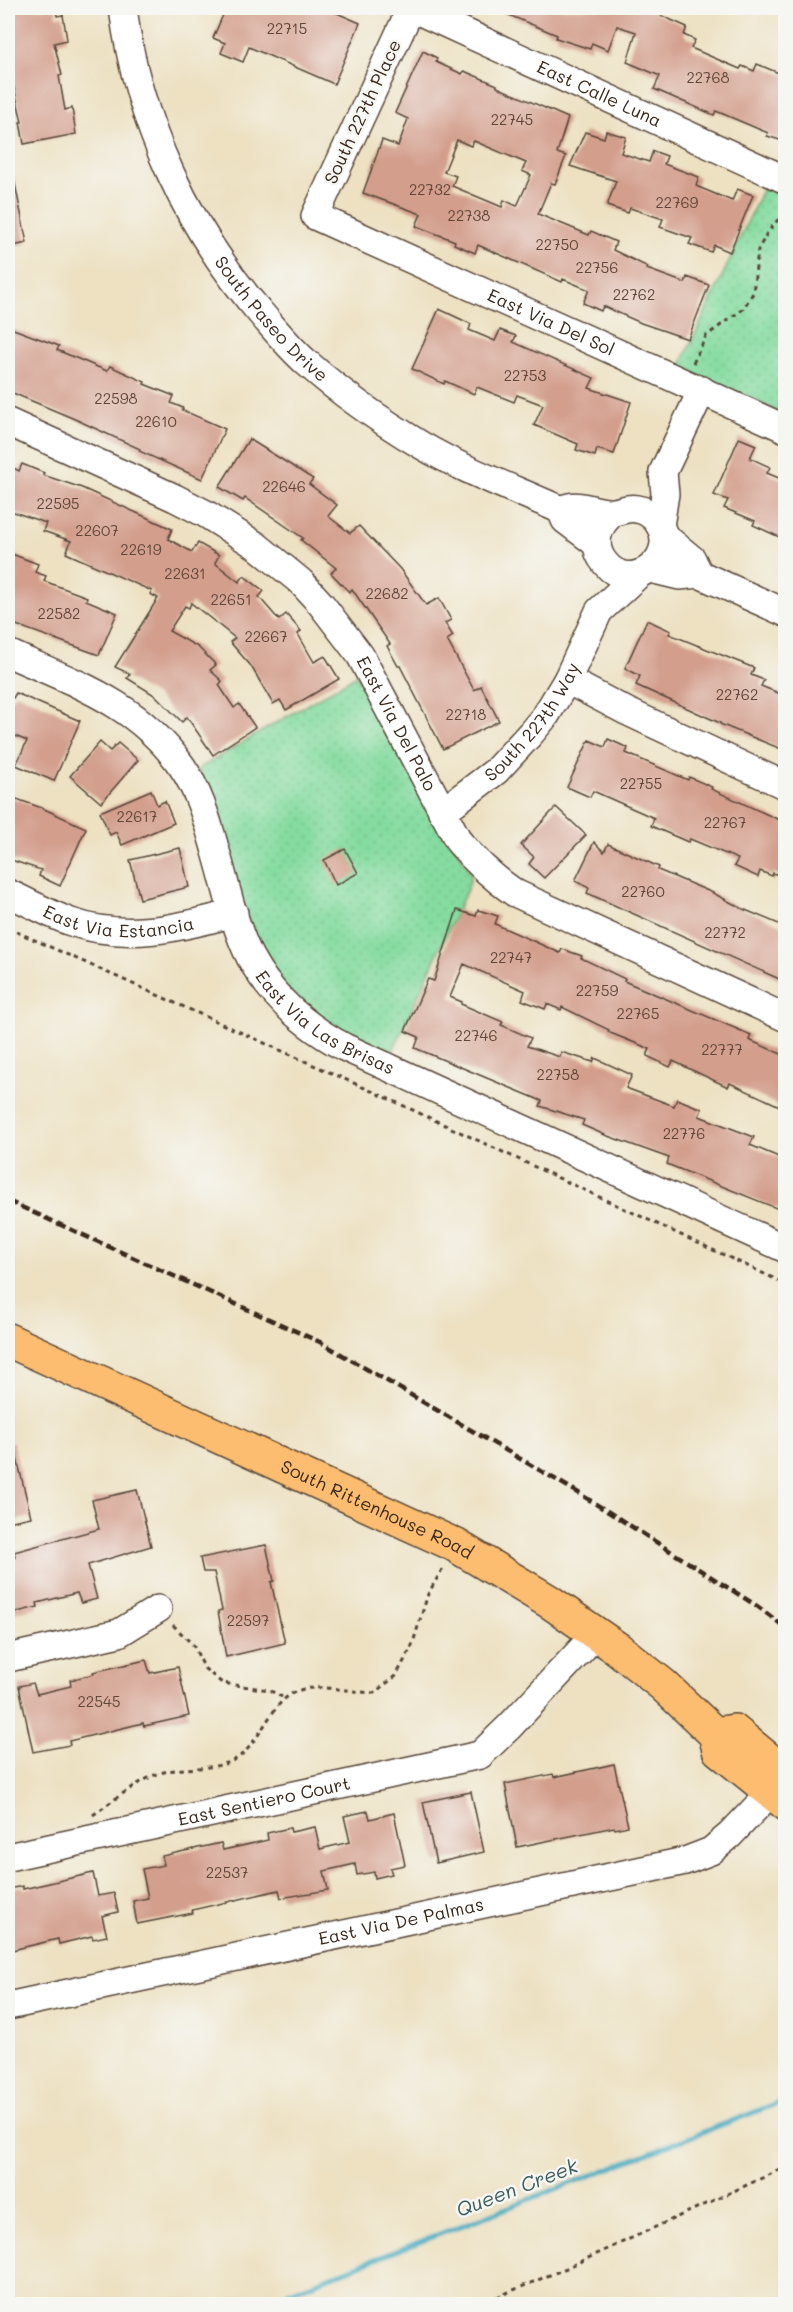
<svg xmlns="http://www.w3.org/2000/svg" width="793" height="2312" font-family="Mali,sans-serif">
  <style>
    .grass { fill: url(#grass-dots); stroke: #60835f; stroke-width: 1.5 }
    .lines { fill: none; stroke-linecap: round; stroke-linejoin: round }
    .stream { stroke: #3faabf; stroke-width: 5 }
    .building { fill: #d39e8c; fill-rule: evenodd }
    .minor-casing { stroke: #564537; stroke-width: 30 }
    .major-casing { stroke: #564537; stroke-width: 36 }
    .path { stroke: #564537; stroke-width: 3; stroke-dasharray: 4.5 4.5; stroke-linecap: butt }
    .minor { stroke: #fff; stroke-width: 27 }
    .major { stroke: #fcbd6f; stroke-width: 33 }
    .rail { stroke: #3b2a1e; stroke-width: 4.5; stroke-dasharray: 9 4.5; stroke-linecap: butt }
    .labels { text-anchor: middle; stroke-width: 5; stroke-linejoin: round; paint-order: stroke }
    .number-label { font-size: 15px; fill: #61473a }
    .street-label { font-size: 18px; fill: #3b2a1e; stroke: #f6f6f2 }
    .water-label { font-size: 20px; font-style: italic; fill: #3d5d5e; stroke: #f6f6f2 }
  </style>
  <defs>
    <pattern id="grass-dots" width="8" height="8" patternUnits="userSpaceOnUse" patternTransform="scale(1.5)"><rect width="8" height="8" fill="#85dca0"/><path d="M2 2h.1M6 6h.1" fill="none" stroke="#74bd89" stroke-width="1.8" stroke-linecap="round"/></pattern>
  </defs>
  <rect width="100%" height="100%" fill="#f6f6f2"/>
  <filter id="ink" filterUnits="userSpaceOnUse"><feTurbulence type="fractalNoise" baseFrequency=".0167" numOctaves="2"/><feDisplacementMap in="SourceGraphic" scale="12" xChannelSelector="R" yChannelSelector="G"/><feConvolveMatrix kernelMatrix="1 2 1 2 8 2 1 2 1" color-interpolation-filters="sRGB"/></filter>
  <filter id="wash" filterUnits="userSpaceOnUse"><feTurbulence type="fractalNoise" baseFrequency=".008" numOctaves="4" result="noise"/><feDisplacementMap in="SourceGraphic" scale="24" xChannelSelector="R" yChannelSelector="G"/><feGaussianBlur stdDeviation="1.35" result="paint"/><feColorMatrix in="noise" values="0 0 0 0 0 0 0 0 0 0 0 0 0 0 0 0 0 1.4 0 .05"/><feComposite in="paint" operator="in"/></filter>
  <g filter="url(#wash)">
    <rect width="100%" height="100%" fill="#ede1c2"/>
    <!-- grass -->
    <g class="grass">
      <polygon points="765,184 785,193 785,415 680,367"/>
      <path d="M357,675L471,874L469,885L391,1055C366,1044 339,1034 317,1018C266,980 250,926 231,870C220,836 209,803 198,769Z"/>
    </g>
    <g class="lines">
      <!-- stream -->
      <polyline class="stream" points="259,2304 786,2100"/>
    </g>
    <g id="blocks">
      <!-- building -->
      <g class="building">
        <polygon points="20,8 56,8 57,16 63,15 67,40 54,43 62,75 59,76 65,110 72,108 76,134 24,144 20,122 22,122 13,84 8,85 8,10"/>
        <polygon points="226,8 325,8 360,23 334,84 249,47 243,62 221,53 225,43 213,38"/>
        <polygon points="492,8 644,8 687,27 684,35 695,40 691,48 740,69 742,66 754,71 757,64 786,76 786,142 767,136 768,133 716,111 714,115 654,89 660,76 627,62 636,32 617,26 608,50 592,43 590,49 556,38 557,35"/>
        <path d="M423,51L437,58L436,62L462,74L464,71L497,85V87L568,118L557,153L566,156L555,184L551,183L538,214L589,235L591,231L616,242L613,250L648,267L647,269L685,283L687,277L709,285L688,339L641,323L603,306L601,311L583,303L589,290L563,279L562,282L478,245L475,253L454,244L455,241L416,226L421,214L363,193L382,140L398,146L408,119L395,113ZM457,140L471,146L474,141L526,163L522,171L531,175L517,206L504,200L502,207L452,186L456,176L444,172Z"/>
        <polygon points="606,131 626,137 621,153 649,162 653,151 667,156 664,164 699,177 696,186 732,201 737,189 753,195 730,252 714,245 711,252 689,244 692,238 660,227 663,219 630,208 628,213 607,206 616,181 570,166 585,132 604,138"/>
        <polygon points="14,179 27,243 8,247 8,180"/>
        <polygon points="439,309 471,324 469,330 495,341 500,330 516,336 513,342 594,378 589,388 631,402 614,454 597,449 595,456 576,450 578,444 534,425 543,405 517,395 514,402 477,387 474,394 445,381 444,384 412,369"/>
        <polygon points="8,327 59,346 57,350 107,371 110,366 145,382 144,384 174,396 171,403 183,408 182,410 225,429 202,479 139,451 140,449 77,420 8,391"/>
        <polygon points="739,438 756,445 750,458 770,467 767,473 786,481 786,540 753,525 755,521 724,508 728,500 714,495"/>
        <polygon points="249,439 313,479 309,484 337,505 328,516 350,533 359,526 400,569 426,605 439,598 451,620 445,623 453,636 447,640 474,690 481,686 499,721 443,749 400,666 398,666 387,646 390,644 352,589 349,592 331,573 336,568 301,540 303,538 245,498 243,501 219,487"/>
        <polygon points="22,464 44,473 43,475 82,488 172,529 168,539 192,552 198,543 219,555 215,563 239,582 244,576 264,591 259,597 279,620 286,614 301,631 298,634 314,662 325,656 339,679 286,710 280,700 273,704 251,666 230,642 235,638 191,603 189,608 185,606 169,631 198,647 216,665 210,670 222,681 219,685 234,708 239,704 255,727 213,755 187,717 182,722 156,696 127,678 130,674 115,667 158,598 150,594 152,591 66,553 71,541 43,531 46,523 8,510 8,465 19,471"/>
        <polygon points="12,554 38,564 35,572 46,576 44,581 87,597 86,600 117,613 99,655 8,622 8,565"/>
        <polygon points="647,620 671,631 669,634 754,668 751,675 764,680 761,686 786,696 786,751 720,724 720,723 636,685 640,676 625,668"/>
        <polygon points="16,693 80,721 54,781 16,765 27,741 8,733 8,696 13,698"/>
        <polygon points="608,739 628,748 626,753 688,780 689,777 712,787 711,789 786,823 786,878 773,873 772,876 760,871 758,877 734,866 738,859 690,839 688,842 651,826 654,818 593,791 590,797 567,787 589,740 605,747"/>
        <polygon points="100,742 110,751 118,743 138,760 101,803 70,776"/>
        <polygon points="151,790 157,805 165,801 174,823 122,845 116,832 110,835 100,812"/>
        <polygon points="8,796 42,808 86,828 60,886 39,876 41,870 8,859"/>
        <polygon points="556,807 586,835 544,878 529,864 534,857 521,845"/>
        <polygon points="594,842 604,852 608,844 659,867 658,870 713,893 743,909 786,927 786,982 587,893 589,888 575,881"/>
        <polygon points="180,848 189,887 140,899 130,860"/>
        <polygon points="345,849 358,873 336,885 324,860"/>
        <polygon points="457,910 476,916 478,910 498,916 495,924 560,953 562,949 582,956 581,958 625,979 624,981 751,1035 749,1040 786,1056 786,1109 730,1083 728,1087 673,1061 670,1067 647,1056 650,1049 608,1032 609,1030 562,1007 561,1010 547,1004 545,1009 522,1000 525,991 464,964 450,997 462,1002 461,1004 503,1022 501,1025 531,1038 527,1046 560,1057 561,1052 593,1062 595,1058 632,1075 626,1088 674,1106 677,1099 702,1109 699,1116 754,1137 750,1145 786,1160 786,1212 667,1164 669,1158 605,1135 582,1125 584,1120 540,1106 542,1101 415,1048 419,1037 405,1031 428,979 434,981"/>
        <polygon points="13,1442 31,1517 8,1522 8,1443"/>
        <polygon points="137,1490 151,1546 88,1565 97,1599 81,1603 77,1593 37,1603 38,1607 8,1614 8,1559 15,1557 14,1552 99,1529 92,1500"/>
        <polygon points="266,1545 274,1581 271,1582 285,1643 226,1657 218,1611 222,1610 214,1572 203,1572 200,1558"/>
        <polygon points="146,1660 150,1673 178,1667 189,1716 144,1726 143,1723 69,1741 70,1745 33,1752 19,1686 33,1683 37,1694 71,1686 70,1680 94,1674 93,1672"/>
        <polygon points="614,1764 628,1826 615,1829 614,1827 517,1847 505,1784 553,1774 554,1777"/>
        <polygon points="471,1792 484,1852 436,1863 423,1802"/>
        <polygon points="368,1811 370,1819 394,1813 405,1865 390,1868 392,1874 375,1878 374,1872 357,1875 355,1864 324,1871 328,1890 281,1898 279,1890 192,1910 193,1913 137,1924 133,1901 148,1898 142,1869 164,1865 162,1856 221,1843 223,1850 268,1840 267,1833 290,1828 291,1832 315,1827 320,1849 350,1842 344,1816"/>
        <polygon points="93,1873 98,1896 114,1893 118,1912 102,1916 107,1936 93,1939 92,1936 59,1944 58,1939 8,1951 8,1889 23,1886 23,1889"/>
      </g>
    </g>
  </g>
  <g filter="url(#ink)">
    <use href="#blocks" fill-opacity="0" stroke="#564537" stroke-width="1.5"/>
    <g class="lines">
      <defs>
        <g id="minor">
          <path id="s1" d="M123,8C137,122 188,230 264,317C277,332 291,349 307,363C342,394 381,421 421,445C465,471 515,489 561,510L565,520L597,544"/>
          <path id="s2" d="M411,8L315,216L786,429"/>
          <path id="s3" d="M412,8L786,180"/>
          <path id="s4" d="M8,422L175,498L206,514L257,546L301,582L321,604L360,655L459,842C476,862 493,878 515,893L786,1018"/>
          <path d="M561,510C581,500 595,514 614,512C622,511 628,507 637,509C645,510 651,514 656,520C684,554 632,597 605,563C590,545 598,524 614,512"/>
          <polyline points="660,526 665,494 663,472 702,390"/>
          <polyline points="664,536 692,559 699,574"/>
          <polyline points="650,569 679,576 699,574"/>
          <polyline points="699,574 786,613"/>
          <path id="s5" d="M8,653C74,683 136,702 181,765C198,789 207,819 215,848C225,881 234,927 250,957C271,996 305,1026 344,1047L786,1249"/>
          <polyline points="567,680 626,711 786,786"/>
          <path id="s6" d="M442,812L496,771L531,733L546,715L567,680L599,611L639,574"/>
          <path id="s7" d="M8,893C28,902 49,914 71,922C126,941 180,928 234,913"/>
          <polyline points="8,1658 119,1633 158,1609"/>
          <path id="s8" d="M8,1857L480,1755L510,1726L596,1634"/>
          <path id="s9" d="M8,2006L685,1861L711,1851L730,1835L771,1792"/>
        </g>
        <g id="major">
          <path id="s10" d="M8,1340L455,1545L550,1602L618,1649L663,1685L715,1734L719,1750L786,1804"/>
          <polyline points="715,1734 734,1731 786,1774"/>
        </g>
      </defs>
      <!-- minor casing -->
      <use href="#minor" class="minor-casing"/>
      <!-- major casing -->
      <use href="#major" class="major-casing"/>
      <!-- path -->
      <g class="path">
        <polyline points="693,363 706,336 743,309 753,293 758,250 767,233 786,210"/>
        <polyline points="8,928 387,1098 786,1284"/>
        <polyline points="173,1625 193,1645 205,1669 222,1683 269,1690 284,1698"/>
        <path d="M93,1815C111,1802 143,1777 164,1772C184,1767 207,1770 227,1763C260,1753 268,1699 300,1690C319,1684 353,1692 374,1693L396,1676L412,1646L428,1594L443,1568"/>
        <polyline points="480,2304 562,2270 786,2167"/>
      </g>
      <!-- minor -->
      <use href="#minor" class="minor"/>
      <!-- major -->
      <use href="#major" class="major"/>
      <!-- rail -->
      <polyline class="rail" points="8,1201 322,1343 577,1492 757,1606 786,1628"/>
    </g>
  </g>
  <g class="labels">
    <!-- number labels -->
    <g class="number-label">
      <text x="287" y="34">22715</text>
      <text x="708" y="83">22768</text>
      <text x="512" y="125">22745</text>
      <text x="430" y="195">22732</text>
      <text x="677" y="208">22769</text>
      <text x="469" y="221">22738</text>
      <text x="557" y="250">22750</text>
      <text x="597" y="273">22756</text>
      <text x="634" y="300">22762</text>
      <text x="525" y="381">22753</text>
      <text x="116" y="404">22598</text>
      <text x="156" y="427">22610</text>
      <text x="284" y="492">22646</text>
      <text x="58" y="509">22595</text>
      <text x="97" y="536">22607</text>
      <text x="141" y="555">22619</text>
      <text x="185" y="579">22631</text>
      <text x="387" y="599">22682</text>
      <text x="231" y="605">22651</text>
      <text x="59" y="619">22582</text>
      <text x="266" y="642">22667</text>
      <text x="737" y="700">22762</text>
      <text x="466" y="720">22718</text>
      <text x="641" y="789">22755</text>
      <text x="137" y="822">22617</text>
      <text x="725" y="828">22767</text>
      <text x="643" y="897">22760</text>
      <text x="725" y="938">22772</text>
      <text x="511" y="963">22747</text>
      <text x="597" y="996">22759</text>
      <text x="638" y="1019">22765</text>
      <text x="476" y="1041">22746</text>
      <text x="722" y="1055">22777</text>
      <text x="558" y="1080">22758</text>
      <text x="684" y="1139">22776</text>
      <text x="248" y="1626">22597</text>
      <text x="99" y="1707">22545</text>
      <text x="227" y="1878">22537</text>
    </g>
    <!-- street labels -->
    <g class="street-label">
      <text dy="6" stroke="none"><textPath href="#s3" startOffset="206">East Calle Luna</textPath></text>
      <text transform="translate(363 112) rotate(-65)" y="6">South 227th Place</text>
      <text dy="6" stroke="none"><textPath href="#s1" startOffset="351">South Paseo Drive</textPath></text>
      <text dy="6" stroke="none"><textPath href="#s2" startOffset="488">East Via Del Sol</textPath></text>
      <text dy="6" stroke="none"><textPath href="#s6" startOffset="129">South 227th Way</textPath></text>
      <text dy="6" stroke="none"><textPath href="#s4" startOffset="507">East Via Del Palo</textPath></text>
      <text dy="6" stroke="none"><textPath href="#s7" startOffset="117">East Via Estancia</textPath></text>
      <text dy="6" stroke="none"><textPath href="#s5" startOffset="516">East Via Las Brisas</textPath></text>
      <text dy="6" stroke="none"><textPath href="#s10" startOffset="406">South Rittenhouse Road</textPath></text>
      <text dy="6" stroke="none"><textPath href="#s8" startOffset="262">East Sentiero Court</textPath></text>
      <text dy="6" stroke="none"><textPath href="#s9" startOffset="402">East Via De Palmas</textPath></text>
    </g>
    <!-- water labels -->
    <g class="water-label">
      <text transform="translate(517 2188) rotate(-21)" y="7">Queen Creek</text>
    </g>
  </g>
  <!-- margin -->
  <rect width="793" height="2312" fill="none" stroke="#f6f6f2" stroke-width="30"/>
</svg>
